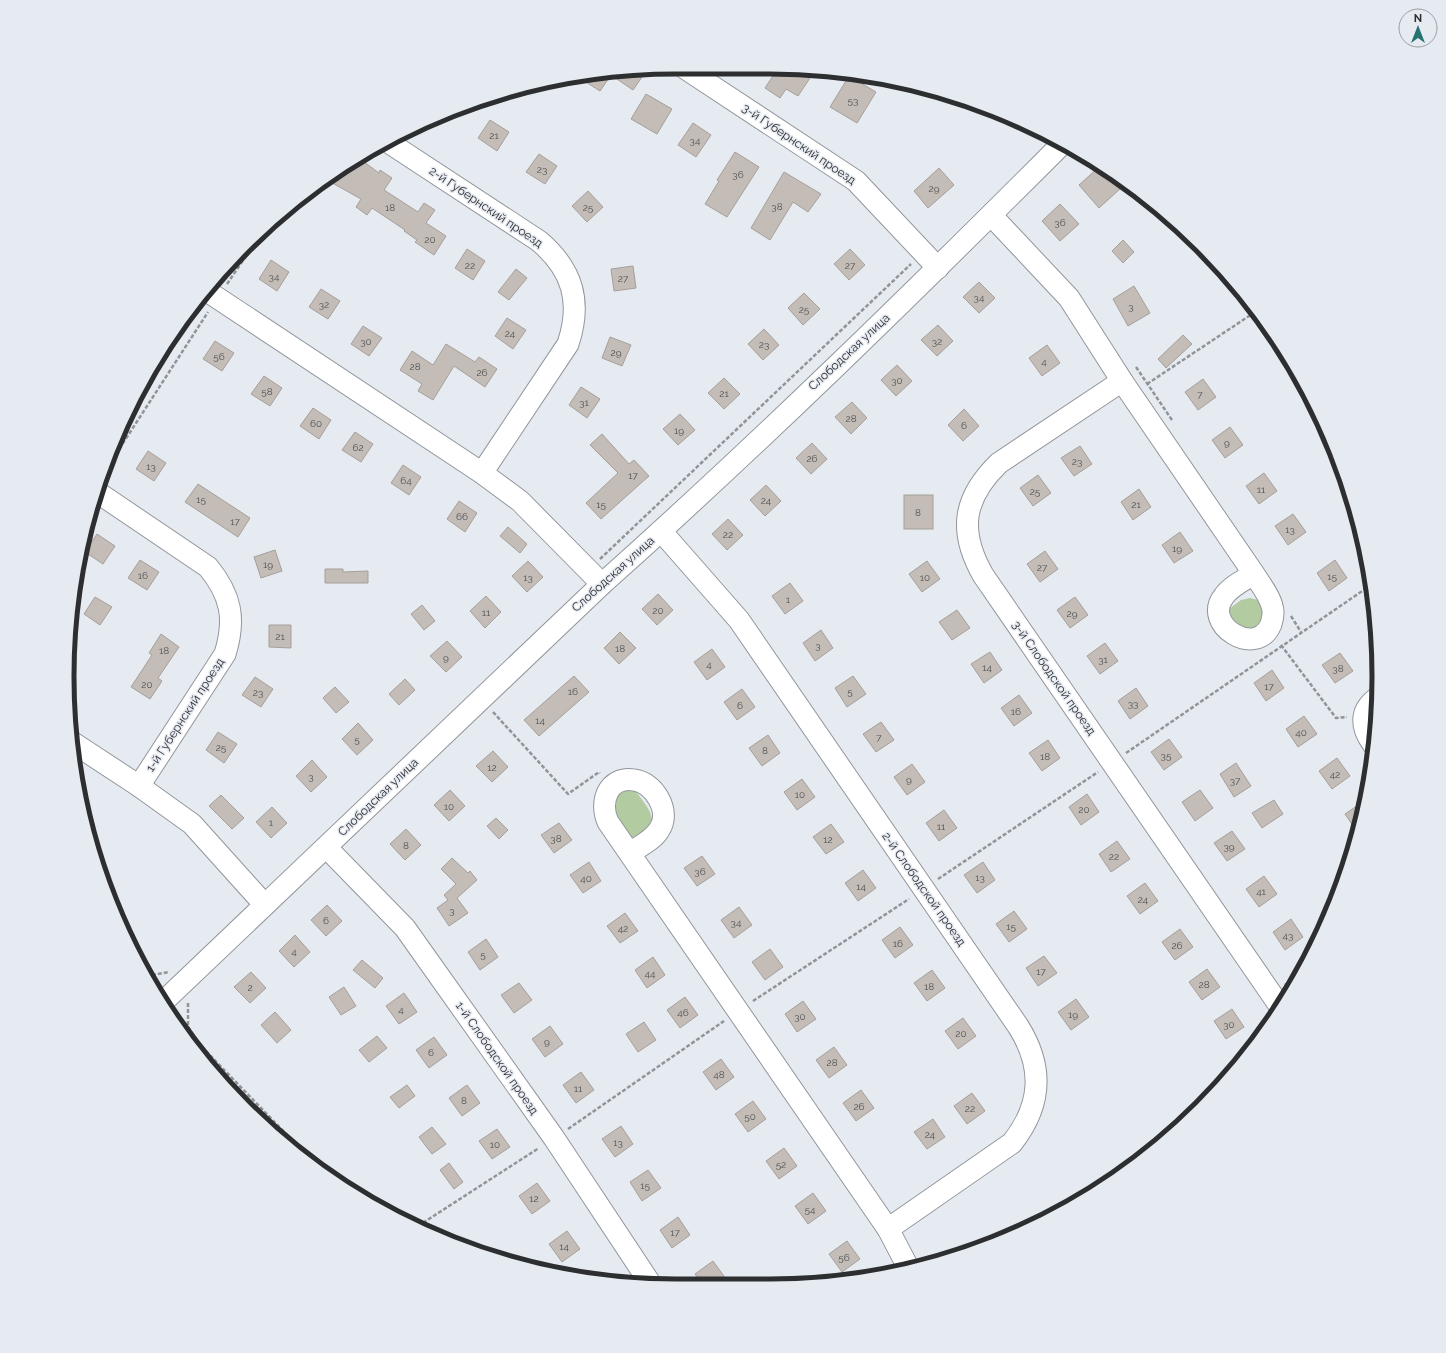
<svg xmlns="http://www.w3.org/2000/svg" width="1446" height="1353" font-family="Raleway,sans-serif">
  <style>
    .green { fill: #b3cba0 }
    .building { fill: #c3bcb7; stroke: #a69f9b }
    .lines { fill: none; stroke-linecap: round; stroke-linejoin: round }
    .minor-casing { stroke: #92969c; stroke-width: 23 }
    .path { stroke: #919499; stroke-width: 2.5; stroke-dasharray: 4 2; stroke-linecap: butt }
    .minor { stroke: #fff; stroke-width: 21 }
    .labels { text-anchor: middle; stroke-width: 3; stroke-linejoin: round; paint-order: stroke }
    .number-label { font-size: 10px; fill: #525252 }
    .street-label { font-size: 12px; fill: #2c2e30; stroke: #e6eaf1 }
    .rim { fill: none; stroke: #2c2e30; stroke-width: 5 }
  </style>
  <rect width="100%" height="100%" fill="#e6eaf1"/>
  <!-- green -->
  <g class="green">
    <polygon points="1250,598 1258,600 1268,615 1257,630 1230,628 1229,609 1241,600"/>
    <path d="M616,789H634C643,802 655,812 652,829L635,838L625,834L610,813Z"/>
  </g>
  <!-- building -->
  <g class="building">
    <polygon points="778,68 810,68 816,69 798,96 786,89 780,98 765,88"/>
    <polygon points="634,71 642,77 633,90 611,75 600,91 578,77"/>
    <polygon points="849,76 876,92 857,123 830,107"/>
    <polygon points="646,94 672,109 657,134 631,119"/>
    <polygon points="490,120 509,132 497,151 478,138"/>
    <polygon points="693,123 711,135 696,157 678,145"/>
    <polygon points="735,152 759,167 727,217 705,204 719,181 717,180"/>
    <polygon points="539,154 557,166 545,184 526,172"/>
    <polygon points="360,159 379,173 380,170 392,178 384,190 418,212 424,203 435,210 426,223 446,236 434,255 415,242 417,240 404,231 405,230 372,208 367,215 356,207 361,199 327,180"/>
    <polygon points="1099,167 1106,171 1121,188 1099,208 1079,185"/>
    <polygon points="939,168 954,185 928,208 914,191"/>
    <polygon points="784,172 821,194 808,212 793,202 770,240 751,228"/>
    <polygon points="588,191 603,207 587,222 572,206"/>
    <polygon points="1060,204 1079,224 1060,241 1042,221"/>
    <polygon points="1123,240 1134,252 1123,263 1112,251"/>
    <polygon points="467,249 485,261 473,280 455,268"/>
    <polygon points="850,249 865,265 849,280 834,264"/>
    <polygon points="271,260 289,272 277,291 259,279"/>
    <polygon points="633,266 636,288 614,291 611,269"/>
    <polygon points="516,269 527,278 509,300 498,292"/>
    <polygon points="979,282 995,298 979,313 963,297"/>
    <polygon points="1134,286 1150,313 1128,326 1113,299"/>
    <polygon points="321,289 340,301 328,319 309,307"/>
    <polygon points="804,293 820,309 803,325 788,308"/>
    <polygon points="507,318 526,330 513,349 495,336"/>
    <polygon points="938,325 953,341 937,356 921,340"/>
    <polygon points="363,326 382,338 369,356 351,344"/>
    <polygon points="764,329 779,345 763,360 748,344"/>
    <polygon points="1183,335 1192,344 1166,368 1158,359"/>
    <polygon points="610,337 631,345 622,366 602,358"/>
    <polygon points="215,341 234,353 222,371 203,359"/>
    <polygon points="446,344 475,362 479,357 497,369 485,387 454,366 433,400 418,391 422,384 400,370 412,351 433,365"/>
    <polygon points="1047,345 1060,363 1042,376 1029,358"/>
    <polygon points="897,365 912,381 896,396 881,380"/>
    <polygon points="264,376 282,388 270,406 251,394"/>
    <polygon points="724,378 740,394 724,409 708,393"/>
    <polygon points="1203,379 1216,397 1198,410 1185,392"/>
    <polygon points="581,387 600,399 587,418 569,405"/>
    <polygon points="852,402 867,418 851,434 835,417"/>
    <polygon points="313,408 331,420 319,439 300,426"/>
    <polygon points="964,409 979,426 963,441 948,425"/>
    <polygon points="680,414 695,430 678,445 663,429"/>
    <polygon points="1230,427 1243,445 1225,458 1212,440"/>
    <polygon points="355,432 373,444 361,462 342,450"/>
    <polygon points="602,434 629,464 634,460 649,476 601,519 586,503 618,473 590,445"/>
    <polygon points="812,443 827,459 811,474 796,458"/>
    <polygon points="1080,446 1092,464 1074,476 1061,458"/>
    <polygon points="148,451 166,463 154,481 136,469"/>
    <polygon points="403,465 421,477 409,495 391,483"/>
    <polygon points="1264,473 1277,491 1259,504 1246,486"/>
    <polygon points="1038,475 1051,493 1033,506 1020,488"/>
    <polygon points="198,484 250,518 238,537 185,502"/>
    <polygon points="766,485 781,501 765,516 750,500"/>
    <polygon points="1139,489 1151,507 1133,520 1121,502"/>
    <rect x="904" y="495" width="29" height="34"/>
    <polygon points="459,501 477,513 465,532 447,519"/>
    <polygon points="1293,514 1306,532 1288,545 1275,526"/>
    <polygon points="728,519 743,535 727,550 712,534"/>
    <polygon points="508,527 527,544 520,553 500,536"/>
    <polygon points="1180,532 1193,551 1174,563 1162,545"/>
    <polygon points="97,534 115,546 103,564 85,552"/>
    <polygon points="275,550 282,571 261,578 254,557"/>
    <polygon points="1045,551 1058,569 1040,582 1027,564"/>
    <polygon points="140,560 159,572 147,590 128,578"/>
    <polygon points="1335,560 1347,578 1329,591 1317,573"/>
    <polygon points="528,561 543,577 527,592 512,576"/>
    <polygon points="927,561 940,579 922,592 909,574"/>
    <polygon points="325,569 343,569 343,572 368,571 368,583 325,583"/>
    <polygon points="790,583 803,601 785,614 772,596"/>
    <polygon points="658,594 673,610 657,625 642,609"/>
    <polygon points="486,596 501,612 485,628 470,611"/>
    <polygon points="95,597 112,607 100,625 84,614"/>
    <polygon points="1075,597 1088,615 1070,628 1057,610"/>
    <polygon points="422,605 435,621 424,630 411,614"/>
    <polygon points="957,610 970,628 952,640 939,622"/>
    <polygon points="269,625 291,625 291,648 269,647"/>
    <polygon points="821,630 833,648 815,661 803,643"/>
    <polygon points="620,632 636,648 619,664 604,648"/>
    <polygon points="161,634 179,647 158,678 162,681 150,699 131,687 152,655 149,653"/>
    <polygon points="447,641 462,657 446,672 430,656"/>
    <polygon points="1105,643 1118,661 1100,674 1087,656"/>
    <polygon points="712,649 725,667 707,680 694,662"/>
    <polygon points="990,652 1002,670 984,683 971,664"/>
    <polygon points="1340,653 1353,671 1335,683 1322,665"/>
    <polygon points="1272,670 1284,688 1266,701 1254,683"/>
    <polygon points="574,676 589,692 539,736 524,720"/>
    <polygon points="853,676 866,694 847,707 835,688"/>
    <polygon points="255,677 273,689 261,707 242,695"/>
    <polygon points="405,679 415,690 399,705 389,694"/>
    <polygon points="335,687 349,702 336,713 323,698"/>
    <polygon points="1136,688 1148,706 1130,719 1118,701"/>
    <polygon points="742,689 755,707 737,720 724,702"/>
    <polygon points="1019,695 1032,713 1014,726 1001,708"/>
    <polygon points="1304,716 1317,734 1298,747 1286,729"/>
    <polygon points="881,722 894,740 876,752 863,734"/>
    <polygon points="358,723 373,740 357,755 342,739"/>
    <polygon points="218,732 237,744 224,763 206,750"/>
    <polygon points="768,735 780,753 762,766 749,748"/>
    <polygon points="1169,739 1182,757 1164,770 1151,752"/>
    <polygon points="1048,740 1060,758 1042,771 1029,753"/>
    <polygon points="493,751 508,767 492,782 476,766"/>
    <polygon points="1337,758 1350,776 1332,789 1319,771"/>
    <polygon points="312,760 327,777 311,792 296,776"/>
    <polygon points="1236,763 1251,786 1234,797 1220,774"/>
    <polygon points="912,764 925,782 907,795 894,777"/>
    <polygon points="802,779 815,797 797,810 784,792"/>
    <polygon points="450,790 465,806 449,821 434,805"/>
    <polygon points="1200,790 1213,808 1195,821 1182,802"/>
    <polygon points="1087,794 1099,812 1081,825 1069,807"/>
    <polygon points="221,795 244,818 232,829 209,806"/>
    <polygon points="1274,800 1283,814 1262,828 1252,813"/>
    <polygon points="1364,801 1362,814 1358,833 1345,814"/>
    <polygon points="272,807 287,823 271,838 256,822"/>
    <polygon points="944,810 957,828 939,841 926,823"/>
    <polygon points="496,818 508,830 499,839 487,826"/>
    <polygon points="559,823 572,840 554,853 541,835"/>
    <polygon points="831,824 844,842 826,854 813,837"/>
    <polygon points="406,829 421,845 405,860 390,844"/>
    <polygon points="1232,831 1245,849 1227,861 1214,843"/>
    <polygon points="1117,841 1130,859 1111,872 1099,854"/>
    <polygon points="702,856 715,874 697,886 684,868"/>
    <polygon points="452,858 468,873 470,871 477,880 457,898 468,913 449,926 437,908 448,900 444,895 456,884 441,869"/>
    <polygon points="589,862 601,881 583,893 570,875"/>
    <polygon points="983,862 995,880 977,893 964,875"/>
    <polygon points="863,870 876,888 858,901 845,883"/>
    <polygon points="1264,876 1277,894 1259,907 1246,889"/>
    <polygon points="1145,883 1158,901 1140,914 1127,896"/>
    <polygon points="327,905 342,921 326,936 311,920"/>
    <polygon points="739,907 752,925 734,938 721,920"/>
    <polygon points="1014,911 1027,929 1009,942 996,924"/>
    <polygon points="625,913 638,931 620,943 607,926"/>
    <polygon points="1291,919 1303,937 1285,950 1273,932"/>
    <polygon points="900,927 913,945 895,958 882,940"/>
    <polygon points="1180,929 1193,947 1175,960 1162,942"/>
    <polygon points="295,935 310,952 294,967 279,951"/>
    <polygon points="486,939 498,957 480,970 468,952"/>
    <polygon points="770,949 783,967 765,980 752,962"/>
    <polygon points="1044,956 1057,973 1038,986 1026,968"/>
    <polygon points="653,957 665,975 647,988 635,970"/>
    <polygon points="362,960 383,978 375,988 353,970"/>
    <polygon points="1207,969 1220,987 1202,1000 1189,982"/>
    <polygon points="932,970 945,988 927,1001 914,983"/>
    <polygon points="251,972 266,988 250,1003 234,987"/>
    <polygon points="519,983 532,1000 514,1013 501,995"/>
    <polygon points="344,987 356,1006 341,1015 329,997"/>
    <polygon points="404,993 417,1012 399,1024 386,1006"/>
    <polygon points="685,997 698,1015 680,1028 667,1010"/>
    <polygon points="1076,999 1089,1017 1071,1030 1058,1012"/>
    <polygon points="803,1001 816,1019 797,1032 785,1014"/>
    <polygon points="1232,1009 1244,1027 1226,1039 1214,1021"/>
    <polygon points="275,1012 291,1030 277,1043 261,1025"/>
    <polygon points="963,1018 976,1036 958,1049 945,1031"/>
    <polygon points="644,1022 656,1040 638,1052 626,1034"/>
    <polygon points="550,1026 563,1044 545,1057 532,1039"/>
    <polygon points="377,1036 387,1048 369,1062 359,1050"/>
    <polygon points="434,1037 447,1055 429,1068 416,1050"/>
    <polygon points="834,1047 847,1065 829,1078 816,1060"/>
    <polygon points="721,1059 734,1077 716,1090 703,1072"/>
    <polygon points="581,1072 594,1090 576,1103 563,1085"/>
    <polygon points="407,1085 415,1096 399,1108 390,1097"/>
    <polygon points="467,1085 480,1103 462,1116 449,1098"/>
    <polygon points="861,1090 874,1108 856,1121 843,1103"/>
    <polygon points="972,1093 985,1111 967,1124 954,1106"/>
    <polygon points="753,1101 766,1119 748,1132 735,1114"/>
    <polygon points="933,1119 945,1137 927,1149 914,1132"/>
    <polygon points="621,1126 633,1144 615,1157 602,1139"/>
    <polygon points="432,1127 446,1144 432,1154 419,1137"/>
    <polygon points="497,1129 510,1147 492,1159 479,1141"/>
    <polygon points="784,1148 797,1166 779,1179 766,1161"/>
    <polygon points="449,1163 463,1182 454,1189 440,1170"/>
    <polygon points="648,1170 661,1188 642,1201 630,1182"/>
    <polygon points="537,1183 550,1201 532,1214 519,1196"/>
    <polygon points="813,1193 826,1211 808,1224 795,1206"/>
    <polygon points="678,1217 690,1235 672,1248 660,1230"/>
    <polygon points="567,1231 580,1249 562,1262 549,1244"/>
    <polygon points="847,1241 860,1259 842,1272 829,1254"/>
    <polygon points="713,1261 726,1279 718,1285 703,1285 695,1274"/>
  </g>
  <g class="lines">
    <defs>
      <g id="minor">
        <polyline points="683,67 856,181 938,268"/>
        <path d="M388,142L539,241C573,270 582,302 568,344L482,473"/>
        <path d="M991,215L1069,298L1122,381L1254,574C1244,580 1231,586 1224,596C1201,625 1257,659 1271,624C1273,618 1274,612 1272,606C1269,594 1260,584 1254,574"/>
        <polyline points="207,291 482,473 520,501 602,584"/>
        <path d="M1122,381L999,463C963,498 958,531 983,575L1279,1005"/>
        <path d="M97,492L208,567C231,595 236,619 225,654L139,786"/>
        <path d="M661,531L739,620L1018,1026C1044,1067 1042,1105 1012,1143L888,1229"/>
        <polyline points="72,742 139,786 192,824 264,904"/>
        <path d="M1373,744C1361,728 1359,711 1377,698"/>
        <polyline points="326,847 405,928 554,1138 650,1283"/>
        <path d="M630,853C640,846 653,840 659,830C672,812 654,782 634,780C608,776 599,802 608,822L888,1229L908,1267"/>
        <path d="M163,1002L602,584C760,443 912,294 1062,144"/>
      </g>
    </defs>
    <!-- minor casing -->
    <use href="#minor" class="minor-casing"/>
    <!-- path -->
    <g class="path">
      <polyline points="227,284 259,237"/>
      <polyline points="1136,367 1172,420"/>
      <polyline points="1147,384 1255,312"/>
      <polyline points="103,474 208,312"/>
      <polyline points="600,559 911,264"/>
      <polyline points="1291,616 1301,632"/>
      <polyline points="1281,645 1336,718 1347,717"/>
      <polyline points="493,712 568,794 599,772 600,773"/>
      <polyline points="1126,753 1371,585"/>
      <polyline points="938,879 1098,772"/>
      <polyline points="146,976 169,972"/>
      <polyline points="1285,985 1297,976"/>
      <polyline points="753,1001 909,899"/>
      <polyline points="188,1003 188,1027 202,1047 319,1168"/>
      <polyline points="568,1129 724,1021"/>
      <polyline points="418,1226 539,1148"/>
    </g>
    <!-- minor -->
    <use href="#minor" class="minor"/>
  </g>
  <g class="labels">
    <!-- number labels -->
    <g class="number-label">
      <text x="853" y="104">53</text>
      <text x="494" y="139">21</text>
      <text x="695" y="144">34</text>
      <text x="542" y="173">23</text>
      <text x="738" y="178">36</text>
      <text x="934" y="192">29</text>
      <text x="777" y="210">38</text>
      <text x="390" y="211">18</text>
      <text x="588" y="211">25</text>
      <text x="1060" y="226">36</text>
      <text x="430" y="243">20</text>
      <text x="470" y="269">22</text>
      <text x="850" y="269">27</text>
      <text x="274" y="280">34</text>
      <text x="623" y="282">27</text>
      <text x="979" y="301">34</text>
      <text x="324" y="308">32</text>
      <text x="1131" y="310">3</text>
      <text x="804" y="313">25</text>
      <text x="510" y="337">24</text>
      <text x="366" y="345">30</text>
      <text x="937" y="345">32</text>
      <text x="764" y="348">23</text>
      <text x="616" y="356">29</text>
      <text x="219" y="360">56</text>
      <text x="1044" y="365">4</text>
      <text x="415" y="370">28</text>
      <text x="482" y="376">26</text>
      <text x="897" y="384">30</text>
      <text x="267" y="395">58</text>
      <text x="724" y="397">21</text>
      <text x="1200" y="398">7</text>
      <text x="584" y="406">31</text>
      <text x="851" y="422">28</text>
      <text x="316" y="427">60</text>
      <text x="964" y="429">6</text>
      <text x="679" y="434">19</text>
      <text x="1227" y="446">9</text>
      <text x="358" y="451">62</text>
      <text x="812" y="462">26</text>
      <text x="1077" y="465">23</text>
      <text x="151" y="470">13</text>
      <text x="633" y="479">17</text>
      <text x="406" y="484">64</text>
      <text x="1261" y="493">11</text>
      <text x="1035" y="495">25</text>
      <text x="201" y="503">15</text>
      <text x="766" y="504">24</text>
      <text x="601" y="508">15</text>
      <text x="1136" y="508">21</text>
      <text x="918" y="516">8</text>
      <text x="462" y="520">66</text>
      <text x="235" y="525">17</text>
      <text x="1290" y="533">13</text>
      <text x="728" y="538">22</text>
      <text x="1177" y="552">19</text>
      <text x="268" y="568">19</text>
      <text x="1042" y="571">27</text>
      <text x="143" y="579">16</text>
      <text x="1332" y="580">15</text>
      <text x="528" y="581">13</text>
      <text x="925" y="581">10</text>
      <text x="788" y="603">1</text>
      <text x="658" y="614">20</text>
      <text x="486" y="616">11</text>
      <text x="1072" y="617">29</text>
      <text x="280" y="640">21</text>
      <text x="818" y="649">3</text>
      <text x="620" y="652">18</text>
      <text x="164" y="654">18</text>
      <text x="446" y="661">9</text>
      <text x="1103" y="663">31</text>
      <text x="709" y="668">4</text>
      <text x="987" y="671">14</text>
      <text x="1338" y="672">38</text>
      <text x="147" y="688">20</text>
      <text x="1269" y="690">17</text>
      <text x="573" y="695">16</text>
      <text x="850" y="695">5</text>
      <text x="258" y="696">23</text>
      <text x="1133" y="707">33</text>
      <text x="740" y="709">6</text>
      <text x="1016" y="715">16</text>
      <text x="540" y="724">14</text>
      <text x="1301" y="736">40</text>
      <text x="879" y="741">7</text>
      <text x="357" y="743">5</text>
      <text x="221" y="751">25</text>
      <text x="765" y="754">8</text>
      <text x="1166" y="759">35</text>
      <text x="1045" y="760">18</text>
      <text x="492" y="771">12</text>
      <text x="1335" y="778">42</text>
      <text x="311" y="780">3</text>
      <text x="909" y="783">9</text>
      <text x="1235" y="784">37</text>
      <text x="800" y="798">10</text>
      <text x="449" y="810">10</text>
      <text x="1084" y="813">20</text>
      <text x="271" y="826">1</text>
      <text x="941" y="830">11</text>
      <text x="556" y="842">38</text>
      <text x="828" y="843">12</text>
      <text x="406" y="849">8</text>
      <text x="1229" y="850">39</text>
      <text x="1114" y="860">22</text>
      <text x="700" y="875">36</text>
      <text x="980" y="881">13</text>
      <text x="586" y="882">40</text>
      <text x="861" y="890">14</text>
      <text x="1261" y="895">41</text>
      <text x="1143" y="903">24</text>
      <text x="452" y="914">3</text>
      <text x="326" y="924">6</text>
      <text x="736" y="926">34</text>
      <text x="1011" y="930">15</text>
      <text x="623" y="932">42</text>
      <text x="1288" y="939">43</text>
      <text x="898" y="947">16</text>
      <text x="1177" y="949">26</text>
      <text x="294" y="955">4</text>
      <text x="483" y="958">5</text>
      <text x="1041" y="975">17</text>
      <text x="650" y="977">44</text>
      <text x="1204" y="988">28</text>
      <text x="929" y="990">18</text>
      <text x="250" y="991">2</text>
      <text x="401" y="1013">4</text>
      <text x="683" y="1016">46</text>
      <text x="1073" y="1018">19</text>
      <text x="800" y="1020">30</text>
      <text x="1229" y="1028">30</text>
      <text x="961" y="1037">20</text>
      <text x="547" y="1045">9</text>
      <text x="431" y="1056">6</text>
      <text x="832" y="1066">28</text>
      <text x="719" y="1078">48</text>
      <text x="578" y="1092">11</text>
      <text x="464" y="1104">8</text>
      <text x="859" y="1110">26</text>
      <text x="970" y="1112">22</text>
      <text x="750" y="1120">50</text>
      <text x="930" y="1138">24</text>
      <text x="618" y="1146">13</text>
      <text x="495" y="1148">10</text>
      <text x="781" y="1168">52</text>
      <text x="645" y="1189">15</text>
      <text x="534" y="1202">12</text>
      <text x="810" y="1213">54</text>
      <text x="675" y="1236">17</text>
      <text x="564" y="1250">14</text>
      <text x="844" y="1261">56</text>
    </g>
    <!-- street labels -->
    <g class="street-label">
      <text transform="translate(799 144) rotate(34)" y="4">3-й Губернский проезд</text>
      <text transform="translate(486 207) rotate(34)" y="4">2-й Губернский проезд</text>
      <text transform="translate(849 352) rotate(-43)" y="4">Слободская улица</text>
      <text transform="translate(613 574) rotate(-42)" y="4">Слободская улица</text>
      <text transform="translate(1054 678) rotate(55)" y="4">3-й Слободской проезд</text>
      <text transform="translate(185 715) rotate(-57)" y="4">1-й Губернский проезд</text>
      <text transform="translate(378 797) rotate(-44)" y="4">Слободская улица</text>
      <text transform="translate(924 889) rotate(55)" y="4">2-й Слободской проезд</text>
      <text transform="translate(497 1058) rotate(55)" y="4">1-й Слободской проезд</text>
    </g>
  </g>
  <!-- crop -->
  <path d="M0 0H1446V1353H0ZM676 74H770A602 602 0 0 1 1372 676V677A602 602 0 0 1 770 1279H676A602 602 0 0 1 74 677V676A602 602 0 0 1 676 74Z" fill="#e6eaf1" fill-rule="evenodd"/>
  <path class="rim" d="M676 74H770A602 602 0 0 1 1372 676V677A602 602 0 0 1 770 1279H676A602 602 0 0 1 74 677V676A602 602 0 0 1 676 74Z"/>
  <!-- north arrow -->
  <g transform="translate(1418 28)"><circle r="19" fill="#e6eaf1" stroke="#9c9fa4"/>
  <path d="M0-3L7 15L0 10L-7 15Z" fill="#267171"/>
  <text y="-6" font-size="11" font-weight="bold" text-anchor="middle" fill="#2c2e30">N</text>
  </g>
</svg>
